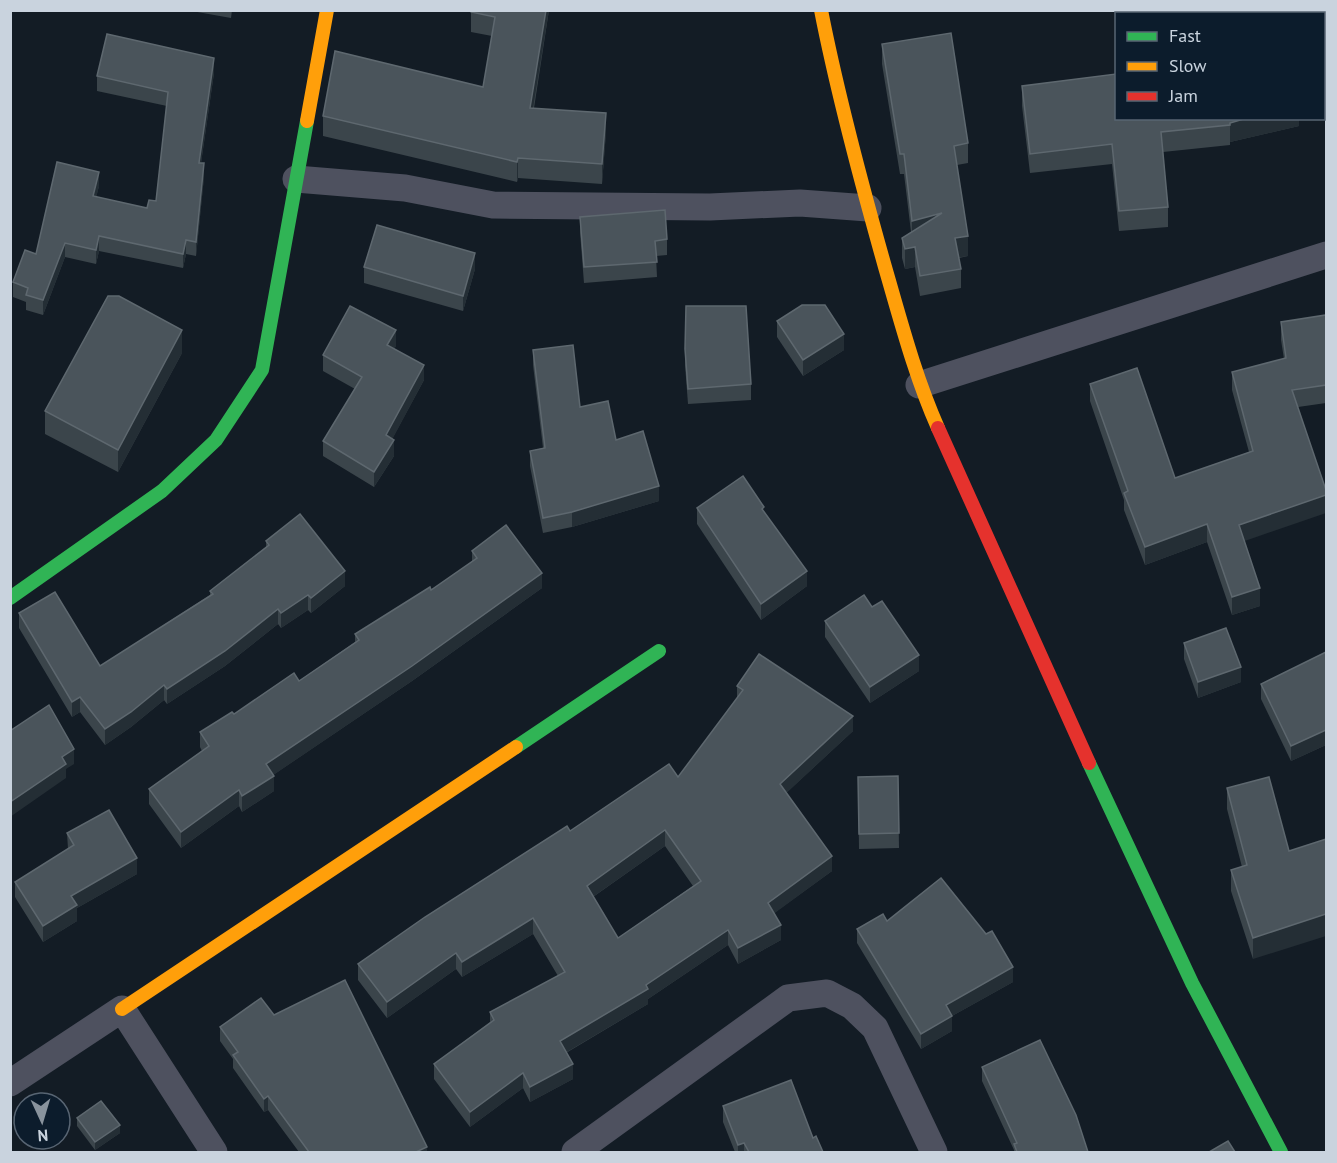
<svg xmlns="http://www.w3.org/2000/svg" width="1337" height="1163" font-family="'PT Sans',sans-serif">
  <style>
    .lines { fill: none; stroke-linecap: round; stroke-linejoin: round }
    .street { stroke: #4e515f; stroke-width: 27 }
    .fast { stroke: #30b455; stroke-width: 14 }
    .slow { stroke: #ff9f0a; stroke-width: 14 }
    .jam { stroke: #e5322d; stroke-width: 14 }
    .wall { fill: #3b454b; fill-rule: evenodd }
    .shaded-wall { fill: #242e35 }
    .building { fill: #4a545b; stroke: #5e686f; stroke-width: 1.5; fill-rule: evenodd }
  </style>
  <rect width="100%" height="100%" fill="#131c25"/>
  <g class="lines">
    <!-- street -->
    <g class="street">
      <polyline points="296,179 405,188 493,205 710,207 800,203 868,208"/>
      <polyline points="919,385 1326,255"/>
      <polyline points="10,1083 122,1009 214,1152"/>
      <polyline points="575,1152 788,998 827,993 852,1006 875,1028 934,1152"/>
    </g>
    <!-- fast -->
    <g class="fast">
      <polyline points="10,598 162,491 216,440 262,370 307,121"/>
      <polyline points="516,747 659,651"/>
      <polyline points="1089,763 1192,983 1281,1152"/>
    </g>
    <!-- slow -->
    <g class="slow">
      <path d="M821,10C838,97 861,182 885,267C901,322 915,376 938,428"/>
      <polyline points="307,121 327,10"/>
      <polyline points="122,1009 516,747"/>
    </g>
    <!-- jam -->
    <polyline class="jam" points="938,428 1089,763"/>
  </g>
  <!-- wall -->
  <g class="wall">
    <polygon points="186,10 232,10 231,18"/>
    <polygon points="549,10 534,108 606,132 602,184 518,178 517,182 323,136 323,116 483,87 492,36 471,32 471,12"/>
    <polygon points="882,44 968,143 968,163 957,165 968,256 959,258 961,269 961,288 920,296 915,267 905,269 902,258 902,238 911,232 904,174 900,174 882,64"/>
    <polygon points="214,73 201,163 204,177 196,256 186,254 183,268 99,251 96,264 65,257 43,315 26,310 26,302 13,297 13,282 36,254 99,186 96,197 147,208 156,201 167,106 97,91 97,76"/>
    <polygon points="1022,86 1116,118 1299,118 1299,126 1230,142 1230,145 1163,152 1168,207 1168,227 1119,231 1112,164 1030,173 1022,106"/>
    <polygon points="580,217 667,239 667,255 656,256 657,277 584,283 580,232"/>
    <polygon points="364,267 475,269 463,311 364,283"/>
    <polygon points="1326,315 1326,403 1298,407 1244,541 1260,606 1232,615 1207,542 1145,565 1124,510 1124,500 1090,401 1090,384 1175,478 1249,452 1232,390 1232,372 1284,359 1281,340 1281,322"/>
    <polygon points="777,321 844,350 803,376 777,337"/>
    <polygon points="396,346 394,348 424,380 392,439 394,456 374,487 323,456 323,441 355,389 323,371 323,355"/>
    <polygon points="685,349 751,384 751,400 688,404 685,365"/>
    <polygon points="533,350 580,407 616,440 659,501 572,527 543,533 530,466 530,451 543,448 533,365"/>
    <polygon points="182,353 118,472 45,434 45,411"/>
    <polygon points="697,508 807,586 761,620 697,524"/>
    <polygon points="266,541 345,586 311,613 308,610 281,628 278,624 225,666 167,704 164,700 131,727 105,745 80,712 72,717 19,628 19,613 100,666 210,595 210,591 266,548"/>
    <polygon points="472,551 542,588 412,681 273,775 274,791 242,812 239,806 181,848 149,804 149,789 202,751 200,747 200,732 299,681 355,642 355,634 431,590 472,562"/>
    <polygon points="825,621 919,671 870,703 825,637"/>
    <polygon points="1184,643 1241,682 1198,698 1184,659"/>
    <polygon points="1326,652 1326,745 1291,761 1261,699 1261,684"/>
    <path d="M737,686L853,731L786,793L832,871L774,913L781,940L738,964L728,945L648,999V1004L566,1053L573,1079L530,1102L523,1088L470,1127L434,1079V1064L490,1022V1012L558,976L533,934L462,977L456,969L387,1018L358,980V964L570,831L678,777L737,699ZM665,846L693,886L618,938L593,897Z"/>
    <polygon points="898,776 899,848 859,849 858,777"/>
    <polygon points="1227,788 1289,851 1253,959 1231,891 1231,870 1242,867 1227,809"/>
    <polygon points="67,833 137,874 77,908 77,921 43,942 15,897 15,882 68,849"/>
    <polygon points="887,921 1013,982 952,1016 952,1031 921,1049 857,943 857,929"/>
    <polygon points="274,1015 427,1152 299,1152 268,1110 264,1112 233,1068 233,1059 220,1041 220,1027"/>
    <polygon points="982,1067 1088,1152 1014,1152 1014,1150 982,1081"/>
    <polygon points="723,1106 813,1138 823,1152 735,1152 723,1122"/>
    <polygon points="77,1118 120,1133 95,1150 77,1126"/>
  </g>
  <!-- shaded-wall -->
  <g class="shaded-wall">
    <polygon points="546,10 549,10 530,127 530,108"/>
    <polygon points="214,58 214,73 199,177 199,163"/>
    <polygon points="606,113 606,132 602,184 602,164"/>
    <polygon points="1247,118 1299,118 1299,126 1230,142 1230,123"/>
    <polygon points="518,158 518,178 517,182 517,162"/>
    <polygon points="204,163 204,177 196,256 196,242"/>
    <polygon points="99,172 99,186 93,211 93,196"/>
    <polygon points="942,213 912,240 912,221"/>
    <polygon points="99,236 99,251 96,264 96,250"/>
    <polygon points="968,236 968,256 955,258 955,238"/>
    <polygon points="186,240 186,254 183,268 183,254"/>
    <polygon points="65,243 65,257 43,315 43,300"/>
    <polygon points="915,247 915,267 905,269 905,249"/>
    <polygon points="475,253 475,269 463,311 463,296"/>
    <polygon points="182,330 182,353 118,472 118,450"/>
    <polygon points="396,330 396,346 387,360 387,345"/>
    <polygon points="844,334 844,350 803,376 803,360"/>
    <polygon points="424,365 424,380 386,451 386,435"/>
    <polygon points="394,440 394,456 374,487 374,472"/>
    <polygon points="659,486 659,501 572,527 572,512"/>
    <polygon points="1326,495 1326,513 1239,543 1239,525"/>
    <polygon points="1207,524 1207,542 1145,565 1145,547"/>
    <polygon points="345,571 345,586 311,613 311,598"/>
    <polygon points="807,571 807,586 761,620 761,604"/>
    <polygon points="542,573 542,588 412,681 266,780 266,764"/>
    <polygon points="1260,588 1260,606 1232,615 1232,597"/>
    <polygon points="308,595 308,610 281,628 281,613"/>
    <polygon points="278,609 278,624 225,666 167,704 167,689"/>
    <polygon points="919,655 919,671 870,703 870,687"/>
    <polygon points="1241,667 1241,682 1198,698 1198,682"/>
    <polygon points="164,685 164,700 131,727 105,745 105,729"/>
    <polygon points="80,697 80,712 72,717 72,702"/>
    <polygon points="853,716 853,731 780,799 780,784"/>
    <polygon points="1326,730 1326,745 1291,761 1291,746"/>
    <polygon points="74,749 74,764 66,769 66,778 10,817 10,802 62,757"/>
    <polygon points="274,776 274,791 242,812 242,796"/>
    <polygon points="239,790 239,806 181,848 181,832"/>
    <polygon points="665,830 665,846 587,901 587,886"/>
    <polygon points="832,856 832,871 768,918 768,903"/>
    <polygon points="137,858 137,874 77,908 77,921 43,942 43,926 71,896"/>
    <polygon points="1326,914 1326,936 1253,959 1253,938"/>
    <polygon points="533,918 533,934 462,977 462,962"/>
    <polygon points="781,925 781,940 738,964 738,948"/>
    <polygon points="728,930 728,945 648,999 648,1004 560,1056 560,1041 646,985"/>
    <polygon points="456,953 456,969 387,1018 387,1002"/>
    <polygon points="1013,967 1013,982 952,1016 952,1031 921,1049 921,1034 946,1005"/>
    <polygon points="573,1064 573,1079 530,1102 530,1087"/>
    <polygon points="523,1073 523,1088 470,1127 470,1112"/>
    <polygon points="268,1096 268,1110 264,1112 264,1099"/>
    <polygon points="120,1125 120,1133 95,1150 95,1142"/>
    <polygon points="744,1143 744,1152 738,1152 738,1145"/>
    <polygon points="427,1147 427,1152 416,1152"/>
  </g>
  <!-- building -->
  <g class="building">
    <polygon points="471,10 546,10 530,108 606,113 602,164 518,158 517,162 323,116 335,51 483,87 495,17 471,12"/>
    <polygon points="1188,10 1220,10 1221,14 1189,14"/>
    <polygon points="951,33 968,143 954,146 968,236 955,238 961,269 920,276 915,247 905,249 902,238 942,213 912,221 904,154 900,154 882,44"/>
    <polygon points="107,34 214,58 199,163 204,163 196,242 186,240 183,254 99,236 96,250 65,243 43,300 26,295 28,288 13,282 25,250 36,254 57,162 99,172 93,196 147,208 149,200 156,201 168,92 97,76"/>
    <polygon points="1116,74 1116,118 1247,118 1230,123 1230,125 1161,132 1168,207 1119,211 1112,144 1030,154 1022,86"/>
    <polygon points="665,210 667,239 655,241 657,262 584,267 580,217"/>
    <polygon points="377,225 475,253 463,296 364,267"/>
    <polygon points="108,296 119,296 182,330 118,450 45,411"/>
    <polygon points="802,305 825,305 844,334 803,360 777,321"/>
    <polygon points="350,306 396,330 387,345 424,365 386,435 394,440 374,472 323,441 362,377 323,355"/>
    <polygon points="686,306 746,306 751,384 688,389 685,349"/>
    <polygon points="1326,315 1326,385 1292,390 1326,490 1326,495 1239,525 1260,588 1232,597 1207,524 1145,547 1124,493 1128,491 1090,384 1137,368 1175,478 1253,451 1232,372 1286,358 1281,322"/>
    <polygon points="573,345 580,407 608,401 616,440 643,431 659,486 572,512 543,518 530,451 545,448 533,350"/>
    <polygon points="743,476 764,507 762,509 807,571 761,604 697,508"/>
    <polygon points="300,514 345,571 311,598 308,595 281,613 278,609 225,651 167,689 164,685 131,712 105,729 80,697 72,702 19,613 55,592 100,666 213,594 210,591 269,545 266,541"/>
    <polygon points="506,525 542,573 412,666 266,764 274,776 242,796 239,790 181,832 149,789 209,746 200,732 232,712 234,714 294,673 299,681 359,640 355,634 430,587 431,590 477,558 472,551"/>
    <polygon points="864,595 872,607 882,601 919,655 870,687 825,621"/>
    <polygon points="1226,628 1241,667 1198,682 1184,643"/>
    <polygon points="1326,652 1326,730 1291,746 1261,684"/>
    <path d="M759,654L853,716L780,784L832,856L768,903L781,925L738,948L728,930L646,985L648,989L560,1041L573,1064L530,1087L523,1073L470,1112L434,1064L494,1020L490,1012L565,972L533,918L462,962L456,953L387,1002L358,964L425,917L567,826L570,831L669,764L678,777L743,690L737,686ZM665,830L701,881L618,938L587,886Z"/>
    <polygon points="49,705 74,749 62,757 66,764 10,802 10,731"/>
    <polygon points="898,776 899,833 859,834 858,777"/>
    <polygon points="1269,777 1289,851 1326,839 1326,914 1253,938 1231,870 1247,865 1227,788"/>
    <polygon points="109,810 137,858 71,896 77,905 43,926 15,882 74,845 67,833"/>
    <polygon points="941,878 986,934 992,931 1013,967 946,1005 952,1016 921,1034 857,929 883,914 887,921"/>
    <polygon points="345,980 427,1147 416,1152 309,1152 268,1096 264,1099 233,1055 238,1052 220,1027 261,998 274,1015"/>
    <polygon points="1040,1040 1076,1115 1088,1152 1017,1152 1014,1144 1017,1143 982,1067"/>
    <polygon points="791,1080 813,1138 816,1136 823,1152 749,1152 744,1143 738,1145 723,1106"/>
    <polygon points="101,1101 120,1125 95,1142 77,1118"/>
    <polygon points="1228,1141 1235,1152 1209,1152"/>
  </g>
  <!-- border -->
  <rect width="1337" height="1163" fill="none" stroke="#c9d3de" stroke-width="24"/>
  <!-- legend -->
  <rect x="1115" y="12" width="210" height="108" fill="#0c1c2c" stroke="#586573" stroke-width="1.5"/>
  <rect x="1127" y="32" width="30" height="9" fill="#30b455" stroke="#586573" stroke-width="1.5"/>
  <text x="1169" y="42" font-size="18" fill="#c9d3de">Fast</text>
  <rect x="1127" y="62" width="30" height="9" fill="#ff9f0a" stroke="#586573" stroke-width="1.5"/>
  <text x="1169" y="72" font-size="18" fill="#c9d3de">Slow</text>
  <rect x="1127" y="92" width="30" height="9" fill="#e5322d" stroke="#586573" stroke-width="1.5"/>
  <text x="1169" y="102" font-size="18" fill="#c9d3de">Jam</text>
  <!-- north arrow -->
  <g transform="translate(42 1121) rotate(176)"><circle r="28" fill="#0c1c2c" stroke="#586573" stroke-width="1.5"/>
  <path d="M0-4.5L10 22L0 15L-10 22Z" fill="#89939d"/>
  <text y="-9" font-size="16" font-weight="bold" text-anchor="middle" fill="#c9d3de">N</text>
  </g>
</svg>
